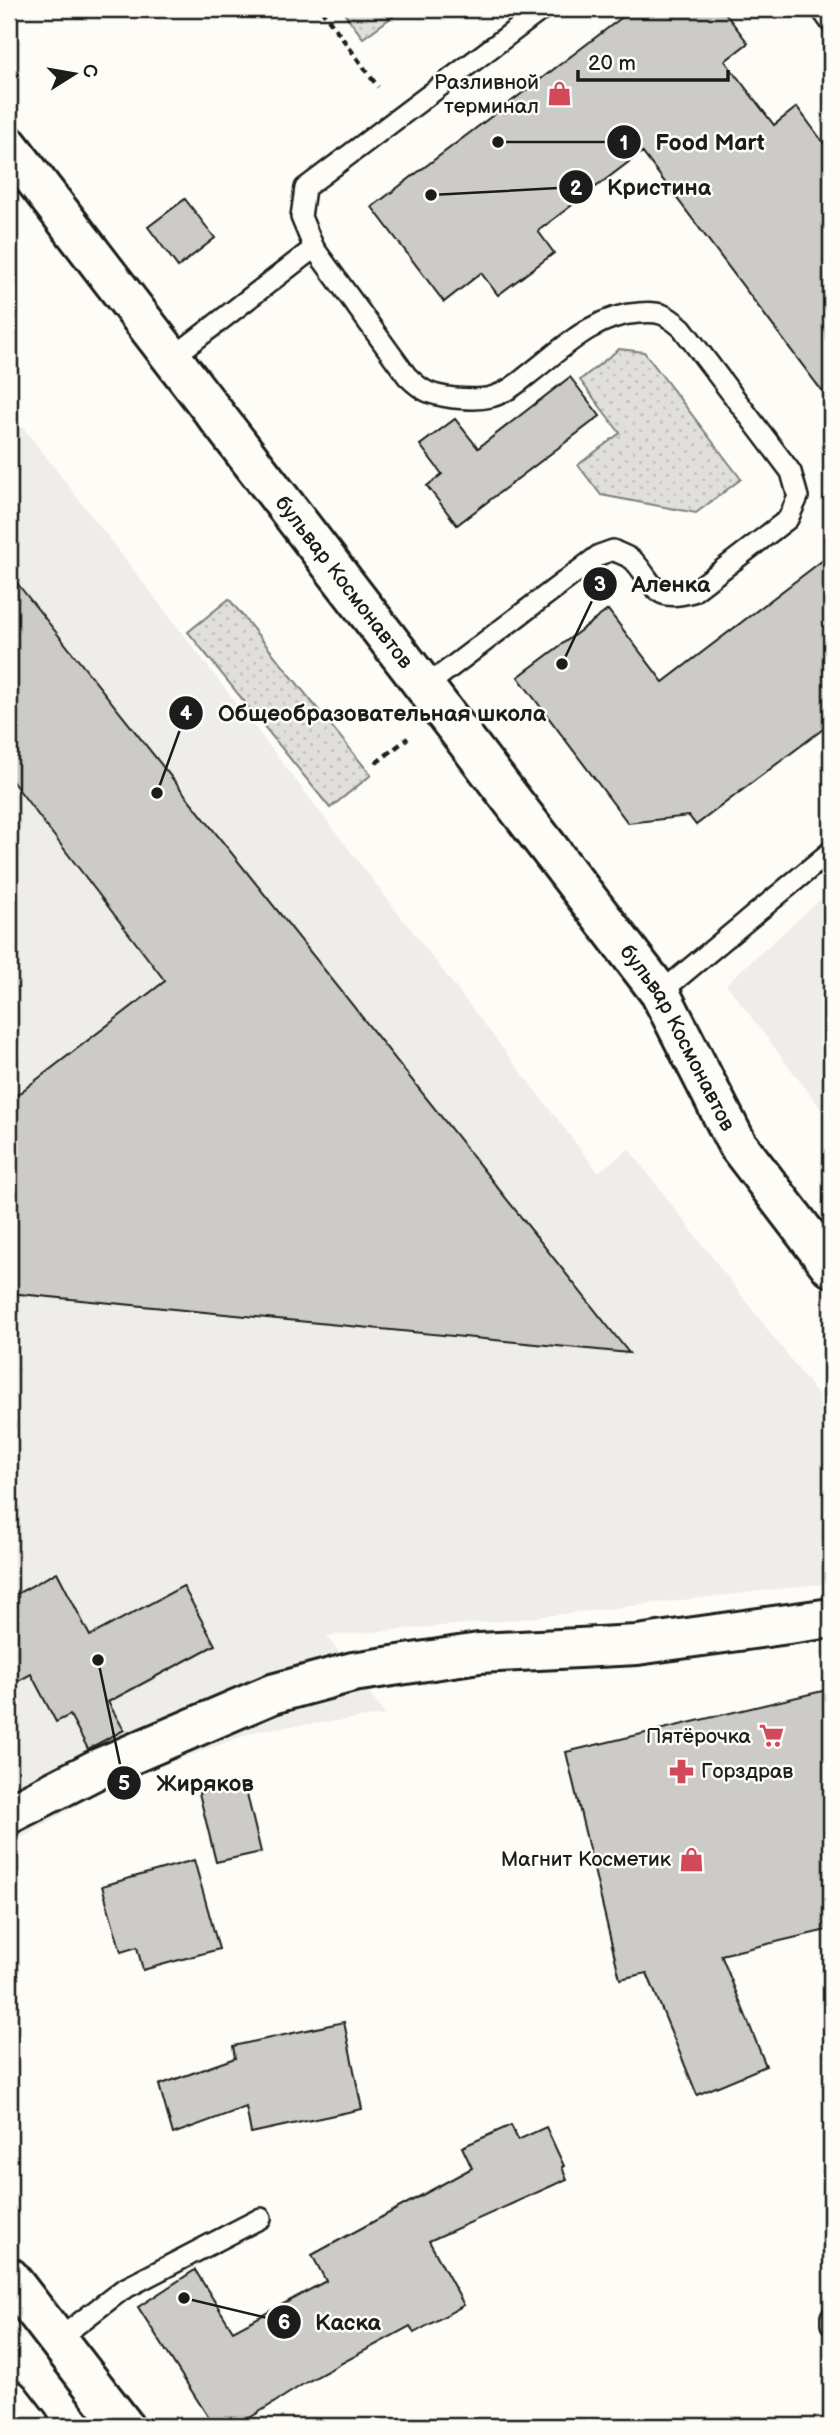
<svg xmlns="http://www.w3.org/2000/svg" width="840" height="2435" font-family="'Balsamiq Sans',sans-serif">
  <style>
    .built { fill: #eeede9 }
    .green { fill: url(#green-dots); stroke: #7e7e7c; stroke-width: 2 }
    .building { fill: #cccbc8; stroke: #1c1c1c; stroke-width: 2 }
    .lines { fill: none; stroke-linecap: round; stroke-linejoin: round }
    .lane-casing { stroke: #1c1c1c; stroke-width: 24 }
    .street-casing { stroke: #1c1c1c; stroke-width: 44 }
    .primary-casing { stroke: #1c1c1c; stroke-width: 44 }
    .path { stroke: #1c1c1c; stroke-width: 4.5; stroke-dasharray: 7 5; stroke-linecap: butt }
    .lane { stroke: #fdfcf7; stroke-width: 19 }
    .street { stroke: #fdfcf7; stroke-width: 38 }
    .primary { stroke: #fdfcf7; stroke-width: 38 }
    .labels { text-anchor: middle; stroke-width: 5; stroke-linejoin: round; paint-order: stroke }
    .poi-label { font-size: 21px; fill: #1c1c1c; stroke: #fdfcf7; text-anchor: end }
    .street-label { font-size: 21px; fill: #1c1c1c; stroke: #fdfcf7 }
    .leader { fill: none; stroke: #1c1c1c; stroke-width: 2.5 }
    .callout-dot { fill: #1c1c1c; stroke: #fdfcf7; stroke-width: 2.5 }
    .mark-label { font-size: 21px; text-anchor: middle; font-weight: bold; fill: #fff }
    .callout-label { font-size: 23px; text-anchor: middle; font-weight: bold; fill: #1c1c1c; stroke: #fdfcf7; stroke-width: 5; stroke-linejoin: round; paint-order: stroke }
  </style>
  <defs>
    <pattern id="green-dots" width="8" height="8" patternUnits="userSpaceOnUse" patternTransform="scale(1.75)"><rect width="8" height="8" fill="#e0dfdb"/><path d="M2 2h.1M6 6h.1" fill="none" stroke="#c0bfbb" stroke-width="1.8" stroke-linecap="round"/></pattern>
  </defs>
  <rect width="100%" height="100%" fill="#fdfcf7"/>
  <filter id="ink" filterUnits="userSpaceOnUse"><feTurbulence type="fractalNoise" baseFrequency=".0143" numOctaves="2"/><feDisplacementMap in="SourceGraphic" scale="14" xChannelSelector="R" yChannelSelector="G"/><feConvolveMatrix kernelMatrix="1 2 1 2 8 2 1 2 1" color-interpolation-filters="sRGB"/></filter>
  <g filter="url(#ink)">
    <!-- built -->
    <g class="built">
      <polygon points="23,427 598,1172 629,1149 831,1412 831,1583 501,1621 327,1636 385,1715 260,1730 118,1781 9,1845 9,437"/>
      <polygon points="831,890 831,1122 726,984"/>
    </g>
    <!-- green -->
    <g class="green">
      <polygon points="341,9 403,9 363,38"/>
      <polygon points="619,349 644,352 741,479 696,513 601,495 578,465 620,433 580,380"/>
      <polygon points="229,599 371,775 330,808 188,632"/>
    </g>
    <!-- building -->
    <g class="building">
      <polygon points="633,9 722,9 748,43 725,61 774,125 797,107 831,153 831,403 642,152 538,231 554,253 498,295 481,273 444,302 372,207"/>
      <polygon points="185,199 215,238 178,267 148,227"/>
      <polygon points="570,377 600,416 457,525 427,486 442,474 420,445 455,419 478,448"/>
      <polygon points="831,554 831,723 696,825 689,816 628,823 518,677 608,610 663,682"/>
      <polygon points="9,573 629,1353 9,1293 9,1101 165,981 9,777"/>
      <polygon points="57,1572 90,1636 183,1586 215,1645 108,1702 124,1730 88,1749 70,1715 56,1722 31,1674 9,1686 9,1598"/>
      <polygon points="831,1689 831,1929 721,1955 766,2066 697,2095 647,1973 620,1979 566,1752"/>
      <polygon points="244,1782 261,1852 216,1862 199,1793"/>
      <polygon points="194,1860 219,1949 143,1970 137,1947 121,1952 102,1886"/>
      <polygon points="344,2022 362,2109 251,2133 246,2107 173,2134 159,2085 235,2058 233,2046"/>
      <polygon points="511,2125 518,2140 546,2127 564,2166 562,2167 567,2179 429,2241 464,2305 414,2333 410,2326 305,2383 237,2426 214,2426 138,2307 195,2270 233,2331 326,2281 312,2255 472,2168 462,2147"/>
    </g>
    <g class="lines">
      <defs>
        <g id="lane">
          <polyline points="821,9 831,23"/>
          <polyline points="172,358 314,248"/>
          <path d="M425,687L599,555L613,550C620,554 629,556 634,561C656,585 653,604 693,592L788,519L798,497L791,472L682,328C666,314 660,311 639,313C594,315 562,349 528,375C517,384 506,393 491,397C479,400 467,399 454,398C431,395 423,392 407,376L314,248L301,217L305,188L543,9"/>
          <polyline points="660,993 831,851"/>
          <polyline points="831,2317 831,2324"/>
          <polyline points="57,2340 122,2290 261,2218"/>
        </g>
        <g id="street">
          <path id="s1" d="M9,146L660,993L737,1144L831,1267"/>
          <polyline points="9,1814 97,1769 272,1694 353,1672 479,1653 637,1645 831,1618"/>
        </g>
        <g id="primary">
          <polyline points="9,2277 124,2426"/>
          <polyline points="9,2399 30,2426"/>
        </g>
      </defs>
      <!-- lane casing -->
      <use href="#lane" class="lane-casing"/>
      <!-- street casing -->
      <use href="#street" class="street-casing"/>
      <!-- primary casing -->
      <use href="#primary" class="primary-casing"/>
      <!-- path -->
      <g class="path">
        <polyline points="321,9 378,87"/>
        <polyline points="376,763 408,738"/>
      </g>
      <!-- lane -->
      <use href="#lane" class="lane"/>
      <!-- street -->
      <use href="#street" class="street"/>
      <!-- primary -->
      <use href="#primary" class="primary"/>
    </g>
  </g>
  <!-- icons -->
  <defs>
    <symbol id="shop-bare" viewBox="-9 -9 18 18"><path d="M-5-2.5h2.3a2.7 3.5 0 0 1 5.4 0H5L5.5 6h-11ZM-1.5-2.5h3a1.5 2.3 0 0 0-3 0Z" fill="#d1495b" stroke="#fdfcf7" stroke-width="2.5" paint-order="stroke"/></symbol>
    <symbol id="supermarket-bare" viewBox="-9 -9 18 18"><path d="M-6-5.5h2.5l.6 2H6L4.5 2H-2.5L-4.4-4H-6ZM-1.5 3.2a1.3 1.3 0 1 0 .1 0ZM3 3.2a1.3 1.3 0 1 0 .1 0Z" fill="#d1495b" stroke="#fdfcf7" stroke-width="2.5" paint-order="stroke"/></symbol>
    <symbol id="pharmacy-bare" viewBox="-9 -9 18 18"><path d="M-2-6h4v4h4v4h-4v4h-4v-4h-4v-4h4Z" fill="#d1495b" stroke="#fdfcf7" stroke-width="2.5" paint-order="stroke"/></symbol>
  </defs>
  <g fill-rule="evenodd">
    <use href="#shop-bare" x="542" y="76" width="35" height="35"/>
    <use href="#supermarket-bare" x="754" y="1718" width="35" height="35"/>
    <use href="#pharmacy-bare" x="664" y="1754" width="35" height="35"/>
    <use href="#shop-bare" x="674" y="1842" width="35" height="35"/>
  </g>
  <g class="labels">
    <!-- poi labels -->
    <g class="poi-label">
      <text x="539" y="89">Разливной<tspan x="539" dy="24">терминал</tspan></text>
      <text x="751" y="1743">Пятёрочка</text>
      <text x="701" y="1778" text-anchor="start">Горздрав</text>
      <text x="671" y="1866">Магнит Косметик</text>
    </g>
    <!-- street labels -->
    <g class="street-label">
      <text dy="7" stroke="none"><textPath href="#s1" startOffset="550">бульвар Космонавтов</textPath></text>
      <text dy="7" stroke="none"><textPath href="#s1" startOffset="1116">бульвар Космонавтов</textPath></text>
    </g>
  </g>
  <!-- callouts -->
  <path class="leader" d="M498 142L624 142M431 195L576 187M562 664L600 584M157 793L186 713M98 1660L124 1783M184 2298L284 2322"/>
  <g class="callout-dot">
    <circle cx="498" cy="142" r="7"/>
    <circle cx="431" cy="195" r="7"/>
    <circle cx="562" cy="664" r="7"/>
    <circle cx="157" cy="793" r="7"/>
    <circle cx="98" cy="1660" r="7"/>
    <circle cx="184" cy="2298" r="7"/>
    <circle cx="624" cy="142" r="18"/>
    <circle cx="576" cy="187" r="18"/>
    <circle cx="600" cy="584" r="18"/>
    <circle cx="186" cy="713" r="18"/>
    <circle cx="124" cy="1783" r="18"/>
    <circle cx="284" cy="2322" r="18"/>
  </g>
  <g class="mark-label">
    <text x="624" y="150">1</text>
    <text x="576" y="195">2</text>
    <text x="600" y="591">3</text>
    <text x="186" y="720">4</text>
    <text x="124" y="1790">5</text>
    <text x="284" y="2329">6</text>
  </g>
  <g class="callout-label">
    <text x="710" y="150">Food Mart</text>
    <text x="659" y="195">Кристина</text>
    <text x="671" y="592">Аленка</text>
    <text x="382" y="721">Общеобразовательная школа</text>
    <text x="205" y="1791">Жиряков</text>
    <text x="348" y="2330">Каска</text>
  </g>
  <!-- margin -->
  <rect width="840" height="2435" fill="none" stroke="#fdfcf7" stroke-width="35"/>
  <rect x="18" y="18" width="805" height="2400" fill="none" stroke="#1c1c1c" stroke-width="2.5" filter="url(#ink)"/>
  <!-- north arrow -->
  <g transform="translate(74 74) rotate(79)" stroke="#fdfcf7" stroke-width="5" paint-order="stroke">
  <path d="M0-5L12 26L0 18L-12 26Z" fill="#1c1c1c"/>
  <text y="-10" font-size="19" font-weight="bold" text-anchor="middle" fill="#1c1c1c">С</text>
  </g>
  <!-- scale -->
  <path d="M578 70v10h150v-10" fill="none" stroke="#1c1c1c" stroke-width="3.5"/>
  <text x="588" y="70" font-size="21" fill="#1c1c1c" stroke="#fdfcf7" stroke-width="5" paint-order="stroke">20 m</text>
</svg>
